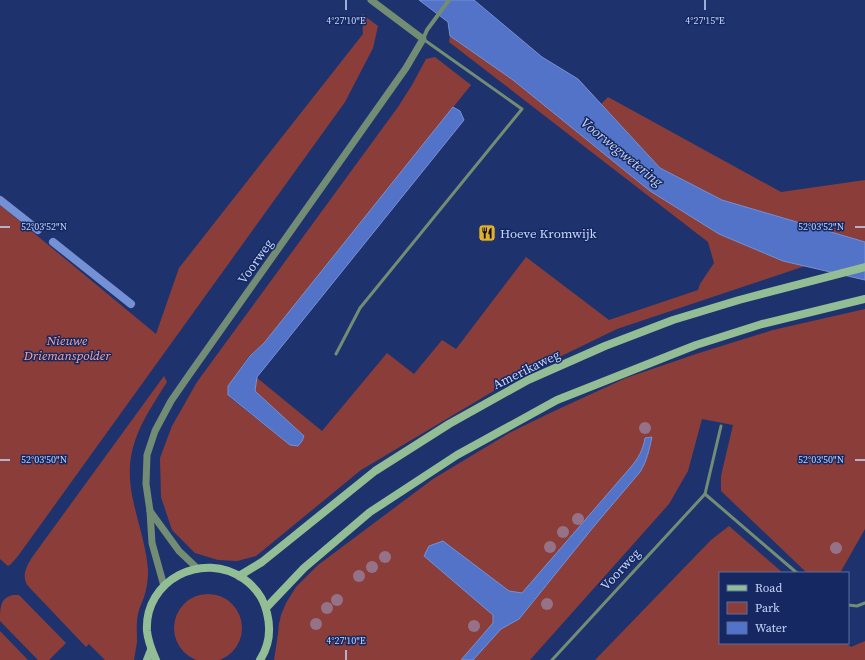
<svg xmlns="http://www.w3.org/2000/svg" width="865" height="660" font-family="'Source Serif 4',serif">
  <style>
    .green { fill: #8b3e39 }
    .water { fill: #5273c7; stroke: #7591d6 }
    .lines { fill: none; stroke-linecap: round; stroke-linejoin: round }
    .stream { stroke: #7591d6; stroke-width: 8 }
    .service { stroke: #738d74; stroke-width: 3 }
    .minor { stroke: #738d74; stroke-width: 4 }
    .tertiary { stroke: #738d74; stroke-width: 7 }
    .secondary { stroke: #93bd95; stroke-width: 8 }
    .tree { fill: #967288 }
    .ticks { fill: none; stroke: #c6d6fa; stroke-width: 1.5 }
    .labels { text-anchor: middle; stroke-width: 3; stroke-linejoin: round; paint-order: stroke }
    .poi-label { font-size: 13px; fill: #c6d6fa; stroke: #152862; text-anchor: start }
    .street-label { font-size: 13px; fill: #c6d6fa; stroke: #152862 }
    .park-label { font-size: 13px; font-style: italic; fill: #f8a59d; stroke: #152862 }
    .water-label { font-size: 14px; font-style: italic; fill: #cad4eb; stroke: #152862 }
    .ticks-label { font-size: 10px; text-anchor: middle; fill: #c6d6fa; stroke: #152862; stroke-width: 3; stroke-linejoin: round; paint-order: stroke }
  </style>
  <rect width="100%" height="100%" fill="#1e336e"/>
  <!-- green -->
  <g class="green">
    <polygon points="362,14 378,26 373,48 345,102 18,556 11,564 8,566 0,559 0,205 156,334 179,268 363,34"/>
    <polygon points="450,36 513,80 650,191 719,234 783,261 805,266 617,329 512,380 361,470 256,556 237,561 218,560 195,553 172,530 161,497 160,458 172,426 197,382 398,107 412,85 426,59 435,57 471,85 264,343 249,356 228,386 228,396 290,445 304,436 254,391 256,377 322,431 387,353 414,374 442,340 456,349 526,257 609,320 698,290 700,284 714,263 708,242 449,42"/>
    <polygon points="608,97 781,192 865,180 865,242 722,200 660,168 601,104"/>
    <polygon points="865,309 865,529 840,573 807,573 721,491 721,476 733,425 702,419 688,471 669,504 530,660 274,660 278,634 279,624 281,615 286,603 296,587 318,565 433,479 511,432 550,413 626,378 696,354 773,330"/>
    <path d="M164,376L167,382C143,420 123,448 132,495C137,521 146,544 148,570C148,579 147,588 144,597C142,603 139,608 138,614C136,624 137,633 137,642C136,648 135,654 134,660H105L89,644L86,647L29,587C20,577 27,565 33,556Z"/>
    <polygon points="729,526 783,573 720,573 720,643 846,643 851,647 865,641 865,660 595,660 711,540"/>
    <circle cx="208" cy="628" r="34"/>
    <path d="M13,595H19L66,643L49,660H38L0,621C0,608 0,598 13,595Z"/>
    <polygon points="0,631 28,660 0,660"/>
  </g>
  <!-- water -->
  <g class="water">
    <polygon points="419,0 474,0 542,57 578,79 660,168 722,200 865,242 865,280 783,261 719,234 650,191 513,80 450,36 448,22"/>
    <polygon points="453,107 460,111 464,120 257,377 255,391 304,436 302,441 298,446 290,445 228,395 228,386 250,356 264,343"/>
    <path d="M652,437C649,450 647,461 640,472L595,525L519,619L501,629L473,660H461L493,623V615L424,556L429,546L443,541L509,591L522,593L630,468C638,459 643,450 645,438Z"/>
  </g>
  <g class="lines">
    <!-- stream -->
    <g class="stream">
      <polyline points="0,200 38,230"/>
      <polyline points="53,242 131,304"/>
    </g>
    <!-- service -->
    <g class="service">
      <polyline points="336,354 360,308 522,109 423,39"/>
      <polyline points="705,494 721,426"/>
      <polyline points="848,605 857,606 865,603"/>
      <polyline points="552,660 705,494 797,573"/>
    </g>
    <!-- minor -->
    <polyline class="minor" points="423,39 427,30 449,0"/>
    <!-- tertiary -->
    <g class="tertiary">
      <polyline points="150,511 179,551 197,568"/>
      <polyline points="164,586 152,543 150,511 146,484 147,455 155,431 171,401 189,375 406,68 423,39 371,0"/>
    </g>
    <!-- secondary -->
    <g class="secondary">
      <polyline points="239,576 262,562 375,471 449,424 528,380 605,346 673,320 739,300 865,267"/>
      <polyline points="266,608 304,568 370,512 457,455 557,400 696,345 762,324 865,299"/>
      <polyline points="147,660 151,650"/>
      <path d="M156,660C152,651 148,642 147,631C144,580 203,550 244,579C255,587 264,599 267,613C271,629 269,646 260,660"/>
    </g>
  </g>
  <!-- trees -->
  <g class="tree">
    <circle cx="645" cy="428" r="6"/>
    <circle cx="578" cy="519" r="6"/>
    <circle cx="563" cy="532" r="6"/>
    <circle cx="550" cy="547" r="6"/>
    <circle cx="836" cy="548" r="6"/>
    <circle cx="385" cy="557" r="6"/>
    <circle cx="372" cy="567" r="6"/>
    <circle cx="359" cy="576" r="6"/>
    <circle cx="337" cy="600" r="6"/>
    <circle cx="547" cy="604" r="6"/>
    <circle cx="327" cy="608" r="6"/>
    <circle cx="316" cy="624" r="6"/>
    <circle cx="474" cy="626" r="6"/>
  </g>
  <!-- ticks -->
  <path class="ticks" d="M346,0V10M705,0V10M0,227H10M855,227H865M0,460H10M855,460H865M346,650V660"/>
  <!-- icons -->
  <defs>
    <symbol id="restaurant-square" viewBox="-11 -11 22 22"><rect x="-9" y="-9" width="18" height="18" rx="4" fill="#e0b034" stroke="#152862"/><path d="M-5-6h1v4h1v-4h1v4h1v-4h1v5L-1.5 .5V6h-2V.5L-5-1ZM5-6V6H3V1.5H1.5Q1.5-4 5-6Z" fill="#111"/></symbol>
  </defs>
  <g fill-rule="evenodd">
    <use href="#restaurant-square" x="477" y="223" width="20" height="20"/>
  </g>
  <g class="labels">
    <!-- poi labels -->
    <g class="poi-label">
      <text x="500" y="238">Hoeve Kromwijk</text>
    </g>
    <!-- street labels -->
    <g class="street-label">
      <text transform="translate(255 261) rotate(-55)" y="5">Voorweg</text>
      <text transform="translate(526 369) rotate(-26)" y="5">Amerikaweg</text>
      <text transform="translate(620 569) rotate(-47)" y="5">Voorweg</text>
    </g>
    <!-- park labels -->
    <g class="park-label">
      <text x="67" y="345">Nieuwe<tspan x="67" dy="15">Driemanspolder</tspan></text>
    </g>
    <!-- water labels -->
    <g class="water-label">
      <text transform="translate(622 152) rotate(39)" y="5">Voorwegwetering</text>
    </g>
  </g>
  <g class="ticks-label">
    <text x="346" y="24">4°27'10"E</text>
    <text x="705" y="24">4°27'15"E</text>
    <text x="44" y="230">52°03'52"N</text>
    <text x="821" y="230">52°03'52"N</text>
    <text x="44" y="463">52°03'50"N</text>
    <text x="821" y="463">52°03'50"N</text>
    <text x="346" y="644">4°27'10"E</text>
  </g>
  <!-- legend -->
  <rect x="719" y="572" width="130" height="72" fill="#152862" stroke="#5c6e9f"/>
  <rect x="727" y="585" width="20" height="6" fill="#93bd95" stroke="#5c6e9f"/>
  <text x="755" y="592" font-size="12" fill="#c6d6fa">Road</text>
  <rect x="727" y="602" width="20" height="12" fill="#8b3e39" stroke="#5c6e9f"/>
  <text x="755" y="612" font-size="12" fill="#c6d6fa">Park</text>
  <rect x="727" y="622" width="20" height="12" fill="#5273c7" stroke="#5c6e9f"/>
  <text x="755" y="632" font-size="12" fill="#c6d6fa">Water</text>
</svg>
